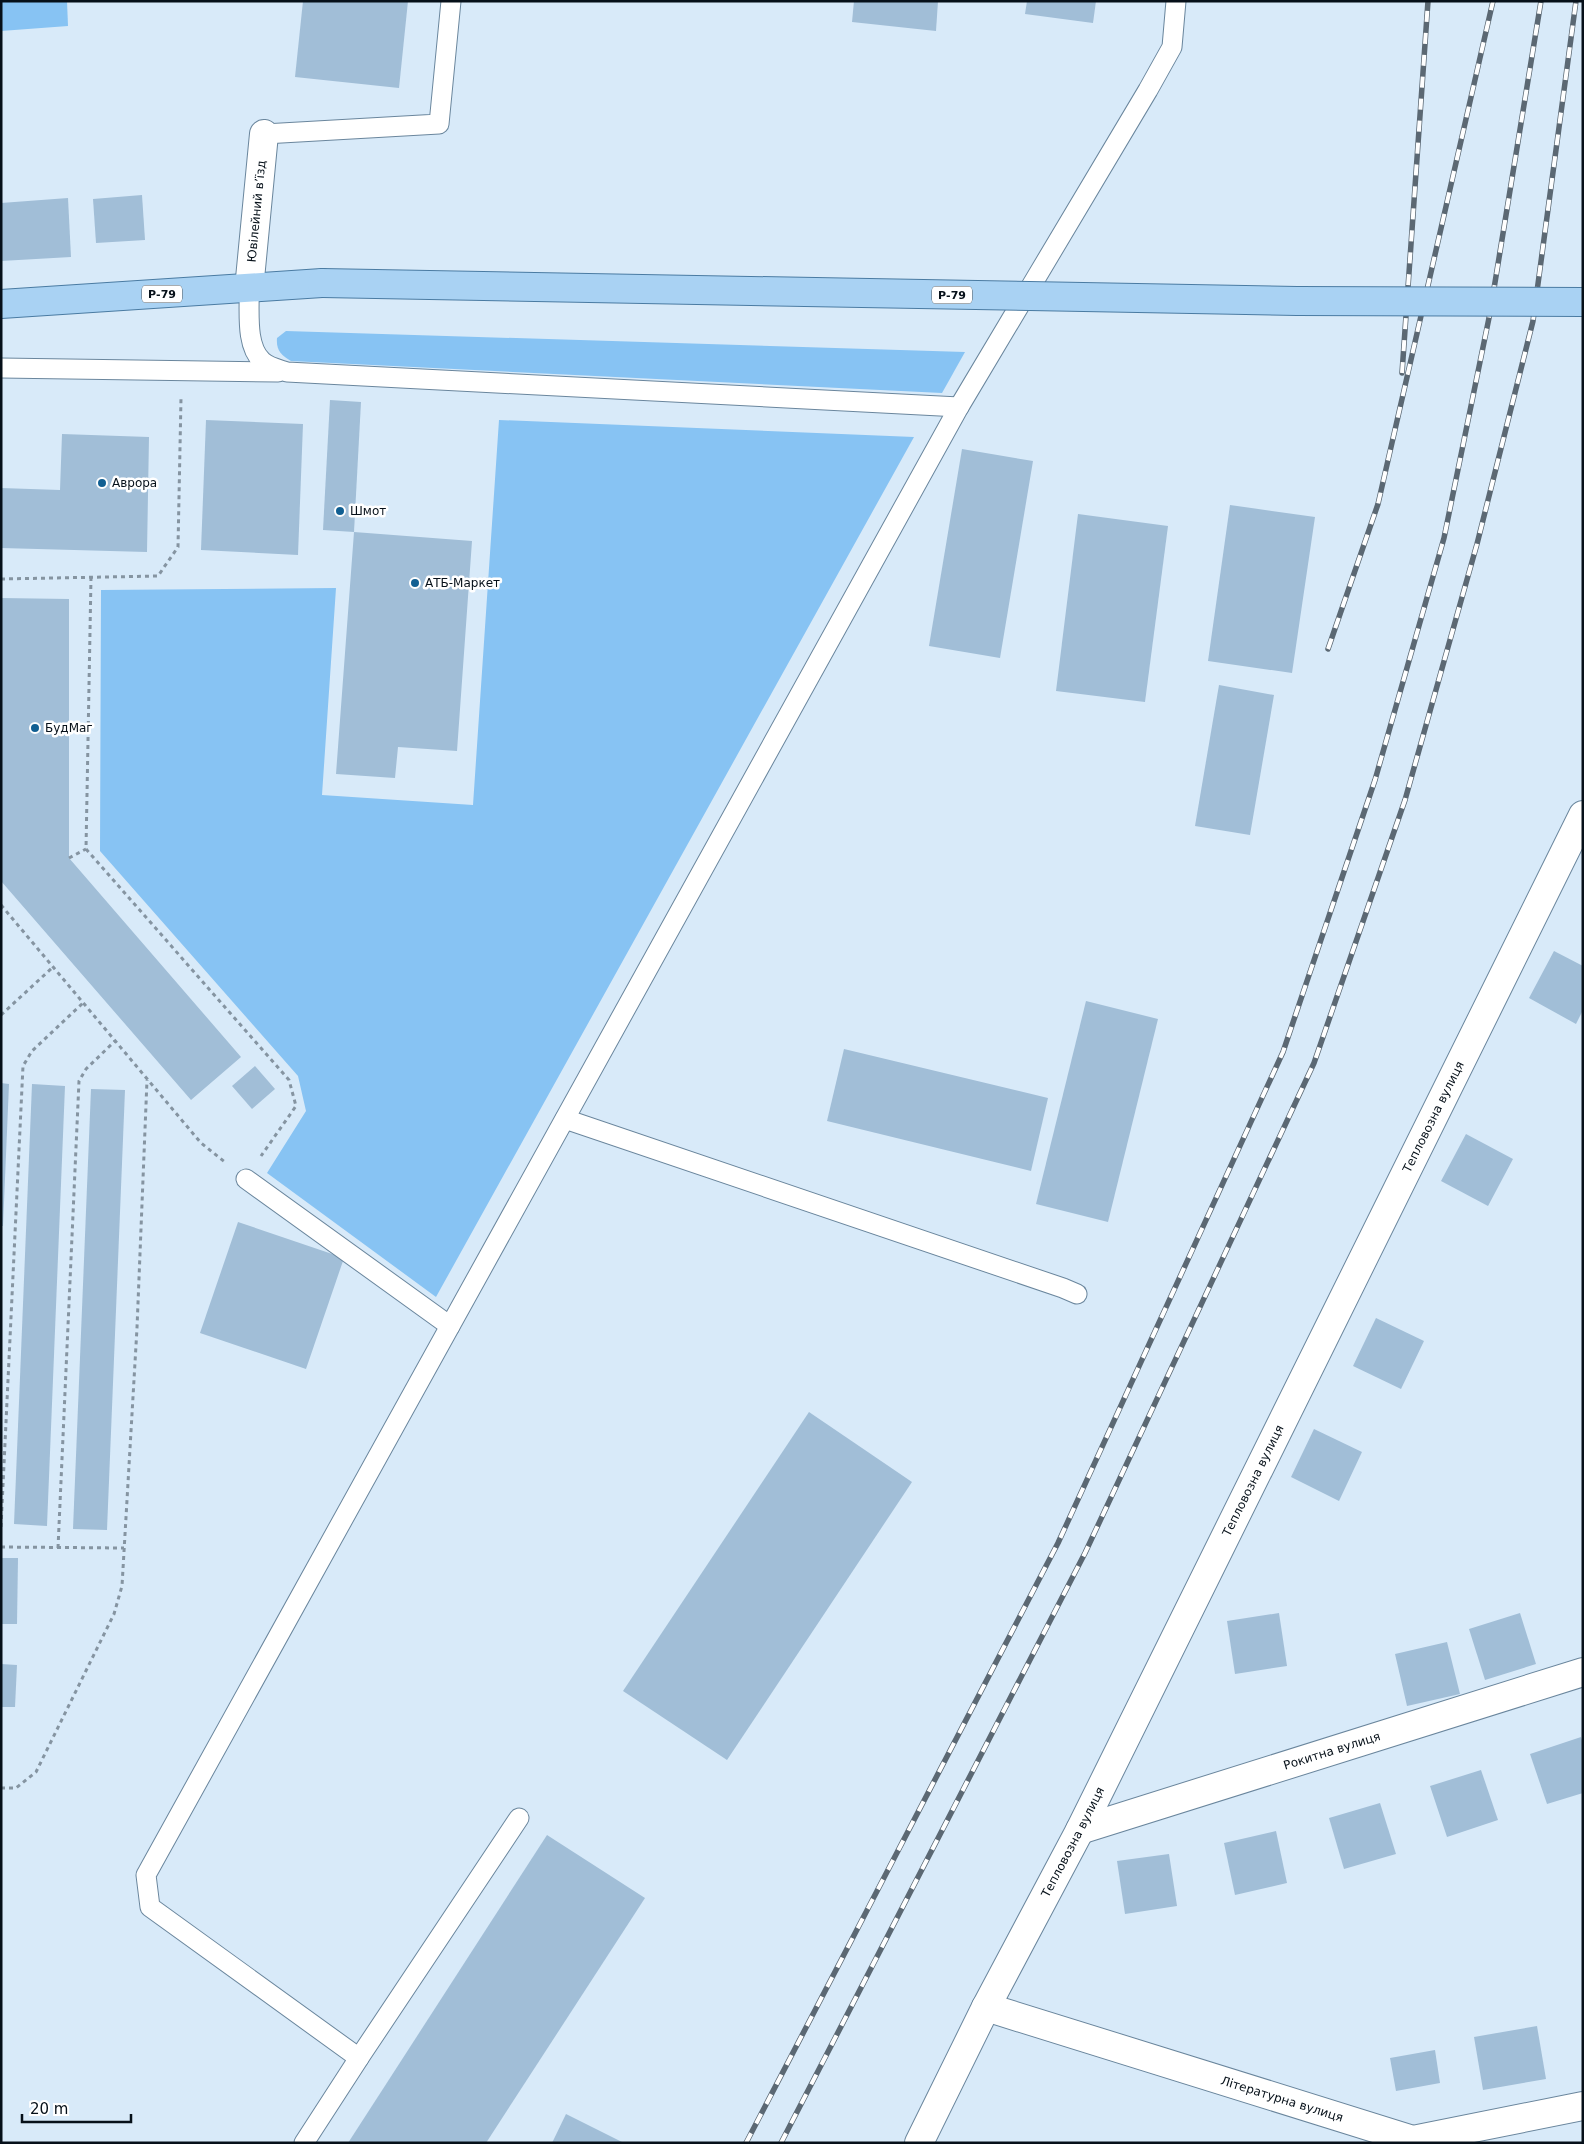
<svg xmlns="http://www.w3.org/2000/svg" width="1584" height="2144" font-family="'DejaVu Sans',sans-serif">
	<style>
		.green { fill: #87c3f3 }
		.building { fill: #a1bed7 }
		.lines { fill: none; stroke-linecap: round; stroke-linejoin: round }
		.lane-casing { stroke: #6a869d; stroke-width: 21 }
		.street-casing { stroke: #6a869d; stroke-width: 30 }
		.primary-casing { stroke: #4a7ba2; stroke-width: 30 }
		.path { stroke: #8594a1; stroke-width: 3; stroke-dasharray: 4 4; stroke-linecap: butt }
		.lane { stroke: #fff; stroke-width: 19 }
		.street { stroke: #fff; stroke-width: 28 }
		.primary { stroke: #a9d2f3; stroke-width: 28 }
		.rail-casing { stroke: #5b6873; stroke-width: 5.5 }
		.rail { stroke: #fff; stroke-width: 4; stroke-dasharray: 11; stroke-linecap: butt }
		.primary-bridge-casing { stroke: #4a7ba2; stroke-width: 30; stroke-linecap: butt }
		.primary-bridge { stroke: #a9d2f3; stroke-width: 28 }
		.poi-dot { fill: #115f92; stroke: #fff; stroke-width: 2 }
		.labels { text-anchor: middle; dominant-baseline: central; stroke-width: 5; stroke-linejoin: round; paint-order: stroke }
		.shield { fill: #fff; stroke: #51585e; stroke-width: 1 }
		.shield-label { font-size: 11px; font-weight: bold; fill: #061019 }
		.street-label { font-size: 12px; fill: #061019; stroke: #fff }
		.poi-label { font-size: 12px; fill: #061019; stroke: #fff; text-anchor: start }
	</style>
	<rect width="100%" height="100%" fill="#d8eaf9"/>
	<!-- green -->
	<g class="green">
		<path d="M1,1H67L68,26L1,31Z"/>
		<path d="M286,331L965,352L942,393L291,361C281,355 276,350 277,338Z"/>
		<path d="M499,420L914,437L436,1297L267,1173L306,1111L298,1076L100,851L101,590L336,588L322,795L473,805Z"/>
	</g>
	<!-- building -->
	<g class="building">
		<path d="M303,1H408L399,88L295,77Z"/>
		<path d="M854,1H938L936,31L852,22Z"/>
		<path d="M1027,1H1096L1093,23L1025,14Z"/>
		<path d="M142,195L145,240L96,243L93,199Z"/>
		<path d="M68,198L71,257L1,261V203Z"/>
		<path d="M330,400L361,402L354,532L323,530Z"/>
		<path d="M206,420L303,424L298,555L201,550Z"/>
		<path d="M62,434L149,437L147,552L1,548V488L60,490Z"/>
		<path d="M962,449L1033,461L1000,658L929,646Z"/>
		<path d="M1230,505L1315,517L1292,673L1208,661Z"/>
		<path d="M1078,514L1168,526L1145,702L1056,691Z"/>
		<path d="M354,532L472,541L457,751L398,747L395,778L336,774Z"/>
		<path d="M1,598L69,599V858L241,1057L191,1100L1,881Z"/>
		<path d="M1219,685L1274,695L1250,835L1195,826Z"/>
		<path d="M1554,951L1583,966V1010L1576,1024L1529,998Z"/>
		<path d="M1086,1001L1158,1019L1108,1222L1036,1204Z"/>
		<path d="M844,1049L1048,1098L1031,1171L827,1121Z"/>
		<path d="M255,1066L275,1089L252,1109L232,1086Z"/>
		<path d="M1,1083L9,1084L3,1226H1Z"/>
		<path d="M32,1084L65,1086L47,1526L14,1524Z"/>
		<path d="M91,1089L125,1090L107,1530L73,1529Z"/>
		<path d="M1466,1134L1513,1159L1488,1206L1441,1181Z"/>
		<path d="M238,1222L344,1258L306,1369L200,1333Z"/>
		<path d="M1376,1318L1424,1341L1401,1389L1353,1366Z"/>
		<path d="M809,1412L912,1482L727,1760L623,1691Z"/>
		<path d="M1314,1429L1362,1452L1339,1501L1291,1477Z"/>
		<path d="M1,1558H18L17,1624H1Z"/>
		<path d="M1279,1613L1287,1666L1235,1674L1227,1621Z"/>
		<path d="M1520,1613L1536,1664L1485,1680L1469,1629Z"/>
		<path d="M1447,1642L1460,1694L1407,1706L1395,1654Z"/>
		<path d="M1,1664L17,1665L15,1707H1Z"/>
		<path d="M1581,1737L1583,1744V1793L1547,1804L1530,1754Z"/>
		<path d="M1481,1770L1498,1820L1447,1837L1430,1786Z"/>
		<path d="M1380,1803L1396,1854L1344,1869L1329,1818Z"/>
		<path d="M1276,1831L1287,1883L1235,1895L1224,1843Z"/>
		<path d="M547,1835L645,1898L486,2143H348Z"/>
		<path d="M1169,1854L1177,1906L1125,1914L1117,1861Z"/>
		<path d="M1537,2026L1546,2079L1483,2090L1474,2037Z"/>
		<path d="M1435,2050L1440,2083L1396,2091L1390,2058Z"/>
		<path d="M566,2114L624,2143H552Z"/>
	</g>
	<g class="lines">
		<defs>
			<g id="lane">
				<path d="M264,134L439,124L451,1"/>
				<path d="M249,289C250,310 245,345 262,361C268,367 278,369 287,372L959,407L146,1875L150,1907L359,2058L304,2143"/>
				<path d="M1,368L278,372"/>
				<path d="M959,407L1148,90L1172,47L1176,1"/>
				<path d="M565,1119L1063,1288L1077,1294"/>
				<path d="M246,1179L450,1326"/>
				<path d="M359,2058L519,1818"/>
			</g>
			<g id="street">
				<path id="s1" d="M249,289L264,134"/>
				<path id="s2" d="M1080,1830L1583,1672"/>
				<path id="s3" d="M986,2007L1413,2140L1583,2106"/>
				<path id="s4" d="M919,2143L986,2007L1080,1830L1583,815"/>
			</g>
			<path id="primary" d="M1,304L322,283"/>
		</defs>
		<!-- lane casing -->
		<use href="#lane" class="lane-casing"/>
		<!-- street casing -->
		<use href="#street" class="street-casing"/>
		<!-- primary casing -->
		<use href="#primary" class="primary-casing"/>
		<!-- path -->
		<g class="path">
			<path d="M91,577L86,849L289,1080L296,1106L261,1156"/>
			<path d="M1,579L158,576L178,547L181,398"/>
			<path d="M69,858L86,849"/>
			<path d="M1,905L201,1143L226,1163"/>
			<path d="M1,1015L53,967"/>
			<path d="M1,1527L23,1066L32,1051L83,1003"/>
			<path d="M1,1547L124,1548"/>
			<path d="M58,1548L79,1081L86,1069L115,1041"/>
			<path d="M1,1788H16L36,1772L114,1614L122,1586L137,1328L147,1080"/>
		</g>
		<!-- lane -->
		<use href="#lane" class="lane"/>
		<!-- street -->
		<use href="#street" class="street"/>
		<!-- primary -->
		<use href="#primary" class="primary"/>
		<defs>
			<g id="rail">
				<path d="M1402,373L1428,1"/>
				<path d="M1328,649L1378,504L1493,1"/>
				<path d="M746,2143L1058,1543L1283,1052L1375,780L1444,538L1490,313L1541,1"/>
				<path d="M781,2143L1085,1553L1314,1063L1405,800L1477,544L1533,321L1576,1"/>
			</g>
		</defs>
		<!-- rail casing -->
		<use href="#rail" class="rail-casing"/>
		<!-- rail -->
		<use href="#rail" class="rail"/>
		<defs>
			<path id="primary-bridge" d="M322,283L1297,301L1583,302"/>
		</defs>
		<!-- primary-bridge casing -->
		<use href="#primary-bridge" class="primary-bridge-casing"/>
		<!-- primary-bridge -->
		<use href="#primary-bridge" class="primary-bridge"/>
	</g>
	<!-- markers -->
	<g class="poi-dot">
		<circle cx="102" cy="483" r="5"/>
		<circle cx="340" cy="511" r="5"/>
		<circle cx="415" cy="583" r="5"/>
		<circle cx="35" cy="728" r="5"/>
	</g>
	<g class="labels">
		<!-- shield labels -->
		<g class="shield">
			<rect x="142" y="285.5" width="40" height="17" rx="4"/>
			<rect x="932" y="286.5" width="40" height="17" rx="4"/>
		</g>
		<g class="shield-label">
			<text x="162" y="294">Р-79</text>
			<text x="952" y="295">Р-79</text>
		</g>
		<!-- street labels -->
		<g class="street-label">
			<text stroke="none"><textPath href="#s1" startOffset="78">Ювілейний в’їзд</textPath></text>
			<text stroke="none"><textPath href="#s4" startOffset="1148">Тепловозна вулиця</textPath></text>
			<text stroke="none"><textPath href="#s4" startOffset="742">Тепловозна вулиця</textPath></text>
			<text stroke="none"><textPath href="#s2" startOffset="264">Рокитна вулиця</textPath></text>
			<text stroke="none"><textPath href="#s4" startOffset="338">Тепловозна вулиця</textPath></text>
			<text stroke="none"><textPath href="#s3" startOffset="310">Літературна вулиця</textPath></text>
		</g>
		<!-- poi labels -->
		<g class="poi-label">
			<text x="112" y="483">Аврора</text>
			<text x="350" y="511">Шмот</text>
			<text x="425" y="583">АТБ-Маркет</text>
			<text x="45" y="728">БудМаг</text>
		</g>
	</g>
	<!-- border -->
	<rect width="1584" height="2144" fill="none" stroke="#061019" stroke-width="5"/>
	<!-- scale -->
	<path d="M22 2114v8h109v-8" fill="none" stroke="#061019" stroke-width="2.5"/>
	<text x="30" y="2114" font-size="15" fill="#061019" stroke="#ffffff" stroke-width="4" paint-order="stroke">20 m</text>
</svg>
